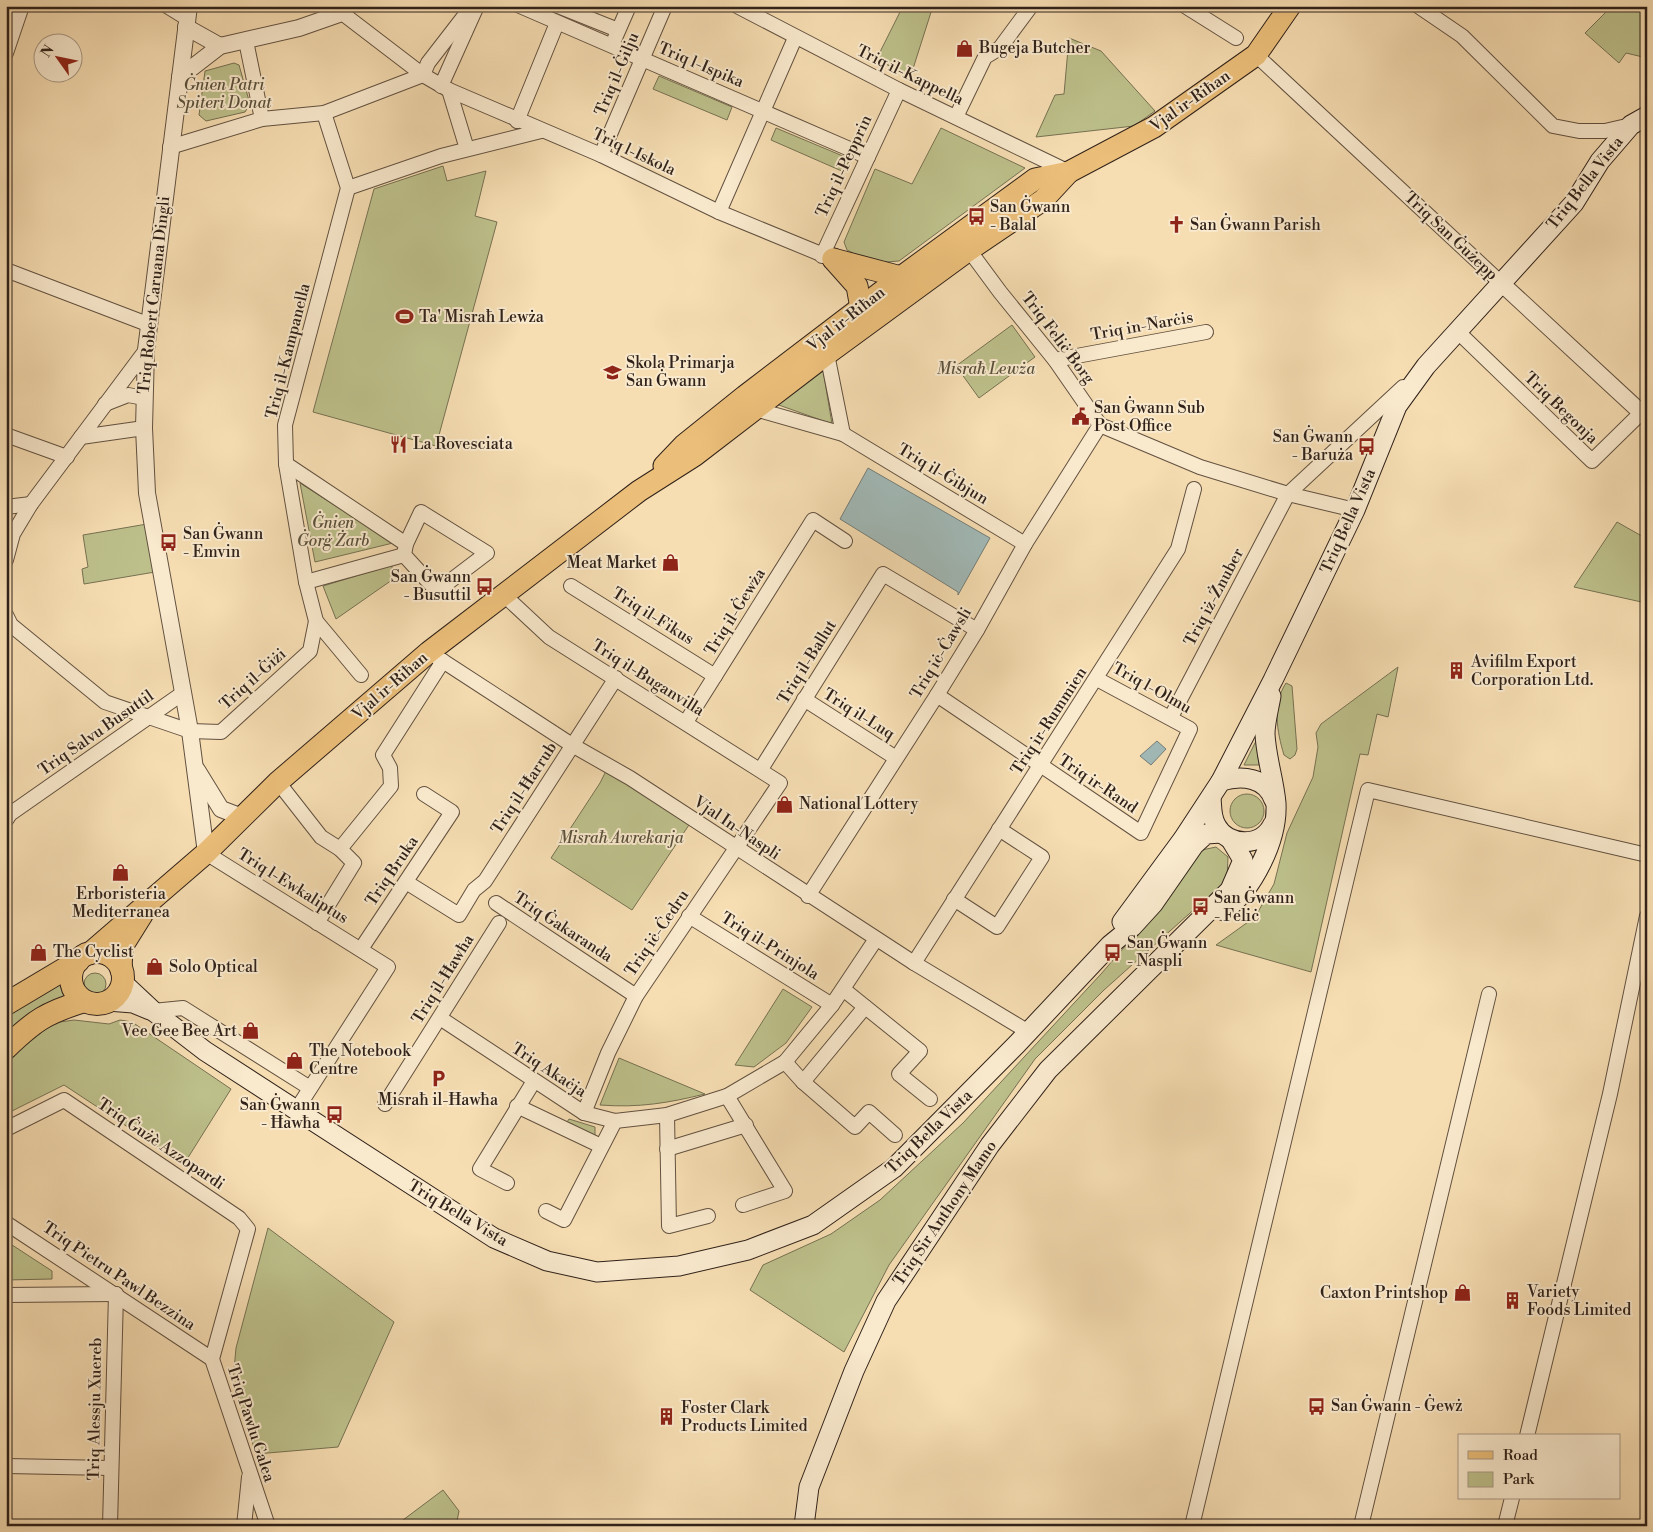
<svg xmlns="http://www.w3.org/2000/svg" width="1653" height="1532" font-family="'Libre Bodoni',serif">
	<style>
		.green { fill: #bdc08b; stroke: #767152 }
		.water { fill: #a1b9b7; stroke: #747d78 }
		.lines { fill: none; stroke-linecap: round; stroke-linejoin: round }
		.minor-casing { stroke: #625140; stroke-width: 16 }
		.tertiary-casing { stroke: #625140; stroke-width: 18 }
		.secondary-casing { stroke: #30221a; stroke-width: 21 }
		.primary-casing { stroke: #30221a; stroke-width: 23 }
		.trunk-casing { stroke: #30221a; stroke-width: 24 }
		.minor { stroke: #f9e9cd; stroke-width: 14 }
		.tertiary { stroke: #f9e9cd; stroke-width: 16 }
		.secondary { stroke: #f9e9cd; stroke-width: 19 }
		.primary { stroke: #ebbe79; stroke-width: 21 }
		.trunk { stroke: #ebbe79; stroke-width: 22 }
		.labels { text-anchor: middle; dominant-baseline: central; stroke-width: 4; stroke-linejoin: round; paint-order: stroke }
		.poi-label { font-size: 16px; fill: #30221a; stroke: #f9e9cd; text-anchor: start }
		.street-label { font-size: 16px; fill: #30221a; stroke: #f9e9cd }
		.park-label { font-size: 16px; font-style: italic; fill: #5a513c; stroke: #f9e9cd }
	</style>
	<rect width="100%" height="100%" fill="#f6ddb2"/>
	<filter id="stains"><feTurbulence type="fractalNoise" baseFrequency=".004" numOctaves="4"/><feColorMatrix values="0 0 0 0 .2 0 0 0 0 .09 0 0 0 0 .02 0 0 0 .5 -.17"/></filter>
	<radialGradient id="worn" r=".72"><stop offset=".6" stop-color="#630" stop-opacity="0"/><stop offset="1" stop-color="#630" stop-opacity=".3"/></radialGradient>
	<!-- green -->
	<g class="green">
		<path d="M903,6H933L911,75L876,60Z"/>
		<path d="M1612,6H1647V58L1626,53L1619,63L1585,33Z"/>
		<path d="M1069,38L1101,51L1155,111L1134,126L1036,137L1055,95L1064,94Z"/>
		<path d="M234,63L239,65L250,104L245,112L206,121L199,115L205,71Z"/>
		<path d="M659,76L732,107L727,120L653,89Z"/>
		<path d="M776,128L850,159L844,172L771,140Z"/>
		<path d="M941,128L1025,168L899,261L873,263L847,250L844,242L875,169L912,184Z"/>
		<path d="M443,166L447,181L486,171L475,216L497,222L436,446L313,412L374,189Z"/>
		<path d="M1012,325L1035,357L979,398L956,366Z"/>
		<path d="M823,370L832,424L776,404Z"/>
		<path d="M300,483L393,543L315,562Z"/>
		<path d="M1617,522L1647,539L1646,603L1574,587Z"/>
		<path d="M147,524L155,572L84,584L82,569L88,567L83,535Z"/>
		<path d="M392,565V580L336,619L323,586Z"/>
		<path d="M1398,667L1388,717L1377,714L1368,755L1360,754L1311,972L1216,945L1255,917L1274,884L1287,833L1313,777L1318,747L1316,733L1321,724Z"/>
		<path d="M1286,683L1292,686L1297,749L1295,755L1290,759L1284,755C1277,732 1272,704 1286,683Z"/>
		<path d="M1256,741L1259,765H1244Z"/>
		<path d="M609,765L693,819L632,910L551,858L600,783Z"/>
		<circle cx="1247" cy="811" r="17"/>
		<path d="M1216,847L1228,857L1227,880L1104,990L1035,1059L889,1265L844,1352L750,1290L763,1265L831,1234L880,1200L963,1123L1101,974L1174,890L1197,851Z"/>
		<circle cx="95" cy="984" r="11"/>
		<path d="M63,981L69,996L6,1037V1014Z"/>
		<path d="M783,989L812,1007L786,1043L754,1067L735,1065Z"/>
		<path d="M74,1020L109,1024L120,1020L132,1022L231,1089L184,1164L64,1085L6,1114V1061L53,1023Z"/>
		<path d="M619,1058L705,1094C668,1103 639,1108 600,1105Z"/>
		<path d="M569,1119L595,1127V1136L567,1122Z"/>
		<path d="M268,1228L394,1322L338,1447L256,1454L233,1381L236,1348Z"/>
		<path d="M6,1241L52,1271V1279L6,1280Z"/>
		<path d="M443,1490L459,1511L456,1526H395Z"/>
	</g>
	<!-- water -->
	<g class="water">
		<path d="M868,468L990,538L958,595V592L840,519Z"/>
		<path d="M1157,741L1166,749L1151,765L1140,756Z"/>
	</g>
	<g class="lines">
		<defs>
			<g id="minor">
				<path d="M167,6L188,19"/>
				<path d="M337,6L342,13L423,75L449,90L601,155L719,212L833,259"/>
				<path d="M520,6L868,157"/>
				<path d="M558,6L618,30"/>
				<path d="M737,6L899,90L1069,172"/>
				<path d="M1185,6L1236,38"/>
				<path d="M1418,6L1462,36L1553,126L1579,131H1605L1631,125"/>
				<path d="M615,38L629,6"/>
				<path d="M246,41L262,119"/>
				<path d="M6,53L22,6"/>
				<path d="M1256,55L1501,283"/>
				<path d="M423,75L428,63L469,10"/>
				<path d="M441,86L477,6"/>
				<path d="M449,90L467,149"/>
				<path d="M324,113L348,188L285,425L286,464L306,582L316,621L361,675"/>
				<path d="M956,117L985,57L1000,48L1031,6"/>
				<path d="M517,121L557,23"/>
				<path d="M170,147L262,119L324,113L423,75"/>
				<path d="M601,155L665,6"/>
				<path d="M348,188L441,156L541,131"/>
				<path d="M719,212L795,38"/>
				<path d="M969,250L1000,292L1055,360L1100,425L1200,467L1288,494L1355,510"/>
				<path d="M822,256L899,90"/>
				<path d="M6,270L150,325"/>
				<path d="M1457,331L1592,461L1641,413"/>
				<path d="M827,354L843,434"/>
				<path d="M1055,360L1206,332"/>
				<path d="M105,404L128,395L144,398"/>
				<path d="M755,409L843,434L1025,544"/>
				<path d="M6,435L67,457"/>
				<path d="M81,437L144,428"/>
				<path d="M286,464L406,544"/>
				<path d="M6,507L31,504"/>
				<path d="M421,512L487,553L437,591L404,555L406,544Z"/>
				<path d="M6,560L13,534L31,504L146,350"/>
				<path d="M306,582L404,555"/>
				<path d="M571,586L715,676"/>
				<path d="M504,595L549,637L780,783L636,996L608,1053L584,1113"/>
				<path d="M6,615L11,625L105,702L190,731L221,732L310,651L316,621"/>
				<path d="M429,652L572,745L630,778L914,963L1027,1031"/>
				<path d="M937,695L1141,833L1190,729L1097,679"/>
				<path d="M804,699L896,758"/>
				<path d="M1171,717L1288,494L1403,387"/>
				<path d="M686,722L813,520L845,541"/>
				<path d="M761,769L883,574L977,630"/>
				<path d="M278,782L321,837L340,849"/>
				<path d="M6,820L10,814L183,693"/>
				<path d="M206,853L388,967L295,1112"/>
				<path d="M406,882L459,915L474,890L485,881L616,678"/>
				<path d="M808,896L937,695L977,630L1025,544L1100,425"/>
				<path d="M954,899L997,927L1042,857L999,829"/>
				<path d="M496,903L636,996"/>
				<path d="M689,916L832,1005"/>
				<path d="M317,923L354,863L340,849L391,786L390,768L383,755L443,661"/>
				<path d="M361,949L452,812L424,794"/>
				<path d="M914,963L1178,549L1194,489"/>
				<path d="M843,989L920,1051L899,1074L930,1099"/>
				<path d="M153,1011L183,1008L310,1088"/>
				<path d="M440,1018L584,1113L615,1121L667,1115L727,1096L785,1062L832,1005L876,939"/>
				<path d="M785,1062L803,1082L855,1127L869,1112L895,1135"/>
				<path d="M803,1082L865,1007"/>
				<path d="M727,1096L785,1191L743,1205"/>
				<path d="M385,1104L499,923"/>
				<path d="M517,1106L601,1146"/>
				<path d="M667,1115L669,1226L708,1216"/>
				<path d="M6,1129L64,1100L239,1218L248,1229L212,1359L268,1526"/>
				<path d="M667,1149L746,1125"/>
				<path d="M507,1183L480,1169L534,1081"/>
				<path d="M546,1211L564,1220L615,1121"/>
				<path d="M6,1223L212,1359"/>
				<path d="M6,1295L116,1294"/>
				<path d="M1527,1436L1610,1094L1647,916"/>
				<path d="M6,1466L111,1468"/>
				<path d="M110,1526L116,1294"/>
				<path d="M244,1526L249,1477"/>
				<path d="M1192,1526L1368,790L1647,855"/>
				<path d="M1361,1526L1489,994"/>
				<path d="M1505,1526L1512,1498"/>
			</g>
			<g id="tertiary">
				<path d="M189,6L146,350L144,428L147,493L190,731L206,853"/>
				<path d="M186,27L220,46"/>
				<path d="M180,77L220,46L299,28L342,13"/>
				<path d="M1501,283L1647,418"/>
				<path d="M197,770L221,809L242,817"/>
			</g>
			<g id="secondary">
				<path d="M1221,781C1242,775 1266,777 1274,800"/>
				<path d="M1211,798C1212,807 1211,816 1216,825C1227,847 1262,848 1273,824"/>
				<path d="M1224,911C1253,889 1278,840 1276,803C1274,780 1266,757 1265,734C1265,722 1269,708 1271,696"/>
				<path d="M1122,922L1183,839L1221,781L1273,680L1355,510L1397,406L1426,366L1574,203L1600,161L1631,125L1647,116"/>
				<path d="M122,982L153,1011L205,1051L494,1238L547,1261L597,1272L679,1266L748,1250L813,1225L894,1168L1017,1044L1110,945L1132,927L1153,904L1194,845L1206,834L1221,833"/>
				<path d="M108,1001L133,1003L150,1010"/>
				<path d="M804,1526L809,1487L854,1371L886,1301L990,1145L1048,1070L1230,890L1243,860L1231,840"/>
			</g>
			<g id="primary">
				<path d="M833,259L901,277"/>
				<path d="M833,259L857,286L861,308"/>
				<path d="M664,466L684,445L745,396L901,277L1035,179L1069,172L1154,127L1256,55L1290,6"/>
				<path d="M89,954L206,853L278,782L429,652L639,491L694,456L827,354L969,250L1043,200L1069,172"/>
				<path d="M121,970L122,947L142,915"/>
			</g>
			<g id="trunk">
				<circle cx="97" cy="978" r="26"/>
				<path d="M6,1004L78,961"/>
				<path d="M6,1048C35,1020 46,1013 84,1001"/>
			</g>
		</defs>
		<!-- minor casing -->
		<use href="#minor" class="minor-casing"/>
		<!-- tertiary casing -->
		<use href="#tertiary" class="tertiary-casing"/>
		<!-- secondary casing -->
		<use href="#secondary" class="secondary-casing"/>
		<!-- primary casing -->
		<use href="#primary" class="primary-casing"/>
		<!-- trunk casing -->
		<use href="#trunk" class="trunk-casing"/>
		<!-- minor -->
		<use href="#minor" class="minor"/>
		<!-- tertiary -->
		<use href="#tertiary" class="tertiary"/>
		<!-- secondary -->
		<use href="#secondary" class="secondary"/>
		<!-- primary -->
		<use href="#primary" class="primary"/>
		<!-- trunk -->
		<use href="#trunk" class="trunk"/>
	</g>
	<!-- icons -->
	<defs>
		<symbol id="shop-bare" viewBox="-9 -9 18 18"><path d="M-5-2.5h2.3a2.7 3.5 0 0 1 5.4 0H5L5.5 6h-11ZM-1.5-2.5h3a1.5 2.3 0 0 0-3 0Z" fill="#8f2418" stroke="#f9e9cd" stroke-width="2.5" paint-order="stroke"/></symbol>
		<symbol id="bus-bare" viewBox="-9 -9 18 18"><path d="M-5-6H5V4H4V6H2V4H-2V6H-4V4H-5ZM-3.5-4V0h7V-4ZM-3.5 1.2v1.5H-2V1.2ZM2 1.2v1.5H3.5V1.2Z" fill="#8f2418" stroke="#f9e9cd" stroke-width="2.5" paint-order="stroke"/></symbol>
		<symbol id="church-bare" viewBox="-9 -9 18 18"><path d="M-1.2-6h2.4v3.5h3.3v2.4h-3.3V6h-2.4V-.1h-3.3v-2.4h3.3Z" fill="#8f2418" stroke="#f9e9cd" stroke-width="2.5" paint-order="stroke"/></symbol>
		<symbol id="stadium-bare" viewBox="-9 -9 18 18"><path d="M0-5a6.5 5 0 1 0 0 10a6.5 5 0 1 0 0-10ZM-3.5-1.8h7v3.6h-7Z" fill="#8f2418" stroke="#f9e9cd" stroke-width="2.5" paint-order="stroke"/></symbol>
		<symbol id="school-bare" viewBox="-9 -9 18 18"><path d="M0-5L7-2L0 1L-7-2ZM-4 1L0 2.5L4 1V4Q0 6-4 4Z" fill="#8f2418" stroke="#f9e9cd" stroke-width="2.5" paint-order="stroke"/></symbol>
		<symbol id="civic-bare" viewBox="-9 -9 18 18"><path d="M-.6-6.5H3V-4.5H.6V-3L4-1V1h2V6H-6V1h2V-1L-.6-3ZM-1.2 2.5V6h2.4V2.5Z" fill="#8f2418" stroke="#f9e9cd" stroke-width="2.5" paint-order="stroke"/></symbol>
		<symbol id="restaurant-bare" viewBox="-9 -9 18 18"><path d="M-5-6h1v4h1v-4h1v4h1v-4h1v5L-1.5 .5V6h-2V.5L-5-1ZM5-6V6H3V1.5H1.5Q1.5-4 5-6Z" fill="#8f2418" stroke="#f9e9cd" stroke-width="2.5" paint-order="stroke"/></symbol>
		<symbol id="building-bare" viewBox="-9 -9 18 18"><path d="M-4-6H4V6H1V3H-1V6H-4ZM-2.5-4.3h1.7v1.8h-1.7ZM.8-4.3h1.7v1.8H.8ZM-2.5-1h1.7V.8h-1.7ZM.8-1h1.7V.8H.8Z" fill="#8f2418" stroke="#f9e9cd" stroke-width="2.5" paint-order="stroke"/></symbol>
		<symbol id="parking-bare" viewBox="-9 -9 18 18"><path d="M-3.5-5.5H1a3.5 3.5 0 0 1 0 7H-1V5.5H-3.5ZM-1-3.4V-.6H.8a1.4 1.4 0 0 0 0-2.8Z" fill="#8f2418" stroke="#f9e9cd" stroke-width="2.5" paint-order="stroke"/></symbol>
	</defs>
	<g fill-rule="evenodd">
		<use href="#shop-bare" x="952" y="36" width="25" height="25"/>
		<use href="#bus-bare" x="964" y="204" width="25" height="25"/>
		<use href="#church-bare" x="1164" y="212" width="25" height="25"/>
		<use href="#stadium-bare" x="392" y="304" width="25" height="25"/>
		<use href="#school-bare" x="600" y="360" width="25" height="25"/>
		<use href="#civic-bare" x="1068" y="404" width="25" height="25"/>
		<use href="#restaurant-bare" x="386" y="432" width="25" height="25"/>
		<use href="#bus-bare" x="1354" y="434" width="25" height="25"/>
		<use href="#bus-bare" x="156" y="530" width="25" height="25"/>
		<use href="#shop-bare" x="658" y="550" width="25" height="25"/>
		<use href="#bus-bare" x="472" y="574" width="25" height="25"/>
		<use href="#building-bare" x="1444" y="658" width="25" height="25"/>
		<use href="#shop-bare" x="772" y="792" width="25" height="25"/>
		<use href="#shop-bare" x="108" y="860" width="25" height="25"/>
		<use href="#bus-bare" x="1188" y="894" width="25" height="25"/>
		<use href="#shop-bare" x="26" y="940" width="25" height="25"/>
		<use href="#bus-bare" x="1100" y="940" width="25" height="25"/>
		<use href="#shop-bare" x="142" y="954" width="25" height="25"/>
		<use href="#shop-bare" x="238" y="1018" width="25" height="25"/>
		<use href="#shop-bare" x="282" y="1048" width="25" height="25"/>
		<use href="#parking-bare" x="426" y="1066" width="25" height="25"/>
		<use href="#bus-bare" x="322" y="1102" width="25" height="25"/>
		<use href="#shop-bare" x="1450" y="1280" width="25" height="25"/>
		<use href="#building-bare" x="1500" y="1288" width="25" height="25"/>
		<use href="#bus-bare" x="1304" y="1394" width="25" height="25"/>
		<use href="#building-bare" x="654" y="1404" width="25" height="25"/>
	</g>
	<g class="labels">
		<!-- poi labels -->
		<g class="poi-label">
			<text x="979" y="48">Bugeja Butcher</text>
			<text x="990" y="207">San Ġwann<tspan x="990" dy="18">- Balal</tspan></text>
			<text x="1190" y="225">San Ġwann Parish</text>
			<text x="419" y="317">Ta' Misraħ Lewża</text>
			<text x="626" y="363">Skola Primarja<tspan x="626" dy="18">San Ġwann</tspan></text>
			<text x="1094" y="408">San Ġwann Sub<tspan x="1094" dy="18">Post Office</tspan></text>
			<text x="1353" y="437" text-anchor="end">San Ġwann<tspan x="1353" dy="18">- Baruża</tspan></text>
			<text x="413" y="444">La Rovesciata</text>
			<text x="183" y="534">San Ġwann<tspan x="183" dy="18">- Emvin</tspan></text>
			<text x="657" y="563" text-anchor="end">Meat Market</text>
			<text x="471" y="577" text-anchor="end">San Ġwann<tspan x="471" dy="18">- Busuttil</tspan></text>
			<text x="1471" y="662">Avifilm Export<tspan x="1471" dy="18">Corporation Ltd.</tspan></text>
			<text x="799" y="804">National Lottery</text>
			<text x="121" y="894" text-anchor="middle">Erboristeria<tspan x="121" dy="18">Mediterranea</tspan></text>
			<text x="1214" y="898">San Ġwann<tspan x="1214" dy="18">- Feliċ</tspan></text>
			<text x="1127" y="943">San Ġwann<tspan x="1127" dy="18">- Naspli</tspan></text>
			<text x="53" y="952">The Cyclist</text>
			<text x="169" y="967">Solo Optical</text>
			<text x="237" y="1031" text-anchor="end">Vee Gee Bee Art</text>
			<text x="309" y="1051">The Notebook<tspan x="309" dy="18">Centre</tspan></text>
			<text x="438" y="1100" text-anchor="middle">Misraħ il-Ħawħa</text>
			<text x="320" y="1105" text-anchor="end">San Ġwann<tspan x="320" dy="18">- Ħawħa</tspan></text>
			<text x="1527" y="1292">Variety<tspan x="1527" dy="18">Foods Limited</tspan></text>
			<text x="1448" y="1293" text-anchor="end">Caxton Printshop</text>
			<text x="1331" y="1406">San Ġwann - Ġewż</text>
			<text x="681" y="1408">Foster Clark<tspan x="681" dy="18">Products Limited</tspan></text>
		</g>
		<!-- street labels -->
		<g class="street-label">
			<text transform="translate(701 65) rotate(23)">Triq l-Ispika</text>
			<text transform="translate(617 74) rotate(-67)">Triq il-Ġilju</text>
			<text transform="translate(910 75) rotate(26)">Triq il-Kappella</text>
			<text transform="translate(1190 101) rotate(-35)">Vjal ir-Riħan</text>
			<text transform="translate(634 152) rotate(25)">Triq l-Iskola</text>
			<text transform="translate(844 166) rotate(-65)">Triq il-Pepprin</text>
			<text transform="translate(1585 183) rotate(-52)">Triq Bella Vista</text>
			<text transform="translate(1451 236) rotate(43)">Triq San Ġużepp</text>
			<text transform="translate(154 295) rotate(-84)">Triq Robert Caruana Dingli</text>
			<text transform="translate(846 319) rotate(-38)">Vjal ir-Riħan</text>
			<text transform="translate(1142 326) rotate(-10)">Triq in-Narċis</text>
			<text transform="translate(1058 338) rotate(53)">Triq Feliċ Borg</text>
			<text transform="translate(288 351) rotate(-76)">Triq il-Kampanella</text>
			<text transform="translate(1561 408) rotate(44)">Triq Begonja</text>
			<text transform="translate(943 474) rotate(31)">Triq il-Ġibjun</text>
			<text transform="translate(1348 521) rotate(-66)">Triq Bella Vista</text>
			<text transform="translate(1214 597) rotate(-62)">Triq iż-Żnuber</text>
			<text transform="translate(735 612) rotate(-58)">Triq il-Ġewża</text>
			<text transform="translate(653 616) rotate(32)">Triq il-Fikus</text>
			<text transform="translate(941 653) rotate(-59)">Triq iċ-Ċawsli</text>
			<text transform="translate(807 662) rotate(-58)">Triq il-Ballut</text>
			<text transform="translate(648 678) rotate(32)">Triq il-Buganvilla</text>
			<text transform="translate(253 679) rotate(-42)">Triq il-Ġiżi</text>
			<text transform="translate(390 686) rotate(-41)">Vjal ir-Riħan</text>
			<text transform="translate(1152 688) rotate(29)">Triq l-Olmu</text>
			<text transform="translate(859 714) rotate(32)">Triq il-Luq</text>
			<text transform="translate(1049 721) rotate(-57)">Triq ir-Rummien</text>
			<text transform="translate(96 733) rotate(-35)">Triq Salvu Busuttil</text>
			<text transform="translate(1098 784) rotate(34)">Triq ir-Rand</text>
			<text transform="translate(524 788) rotate(-57)">Triq il-Ħarrub</text>
			<text transform="translate(737 828) rotate(34)">Vjal In-Naspli</text>
			<text transform="translate(392 871) rotate(-56)">Triq Bruka</text>
			<text transform="translate(293 886) rotate(32)">Triq l-Ewkaliptus</text>
			<text transform="translate(563 927) rotate(33)">Triq Ġakaranda</text>
			<text transform="translate(657 933) rotate(-56)">Triq iċ-Ċedru</text>
			<text transform="translate(770 946) rotate(32)">Triq il-Prinjola</text>
			<text transform="translate(443 979) rotate(-58)">Triq il-Ħawħa</text>
			<text transform="translate(549 1070) rotate(33)">Triq Akaċja</text>
			<text transform="translate(929 1132) rotate(-44)">Triq Bella Vista</text>
			<text transform="translate(161 1144) rotate(34)">Triq Ġużè Azzopardi</text>
			<text transform="translate(458 1213) rotate(31)">Triq Bella Vista</text>
			<text transform="translate(945 1213) rotate(-56)">Triq Sir Anthony Mamo</text>
			<text transform="translate(119 1276) rotate(34)">Triq Pietru Pawl Bezzina</text>
			<text transform="translate(95 1409) rotate(-89)">Triq Alessju Xuereb</text>
			<text transform="translate(251 1423) rotate(72)">Triq Pawlu Galea</text>
		</g>
		<!-- park labels -->
		<g class="park-label">
			<text x="224" y="85">Ġnien Patri<tspan x="224" dy="18">Spiteri Donat</tspan></text>
			<text x="986" y="369">Misraħ Lewża</text>
			<text x="333" y="523">Ġnien<tspan x="333" dy="18">Ġorġ Żarb</tspan></text>
			<text x="621" y="838">Misraħ Awrekarja</text>
		</g>
	</g>
	<!-- margin -->
	<rect width="1653" height="1532" fill="none" stroke="#f6ddb2" stroke-width="25"/>
	<rect x="8" y="8" width="1638" height="1517" fill="none" stroke="#30221a" stroke-width="2.5"/>
	<rect x="12" y="12" width="1628" height="1507" fill="none" stroke="#30221a"/>
	<!-- legend -->
	<rect x="1458" y="1434" width="162" height="65" fill="#f9e9cd" stroke="#a99985"/>
	<rect x="1468" y="1451" width="25" height="8" fill="#ebbe79" stroke="#a99985"/>
	<text x="1503" y="1460" font-size="15" fill="#30221a">Road</text>
	<rect x="1468" y="1472" width="25" height="15" fill="#bdc08b" stroke="#a99985"/>
	<text x="1503" y="1484" font-size="15" fill="#30221a">Park</text>
	<!-- north arrow -->
	<g transform="translate(58 58) rotate(303)"><circle r="24" fill="#f9e9cd" stroke="#a99985"/>
	<path d="M0-4L9 19L0 12L-9 19Z" fill="#8f2418"/>
	<text y="-8" font-size="14" font-weight="bold" text-anchor="middle" fill="#30221a">N</text>
	</g>
	<rect width="100%" height="100%" filter="url(#stains)"/>
	<rect width="100%" height="100%" fill="url(#worn)"/>
</svg>
